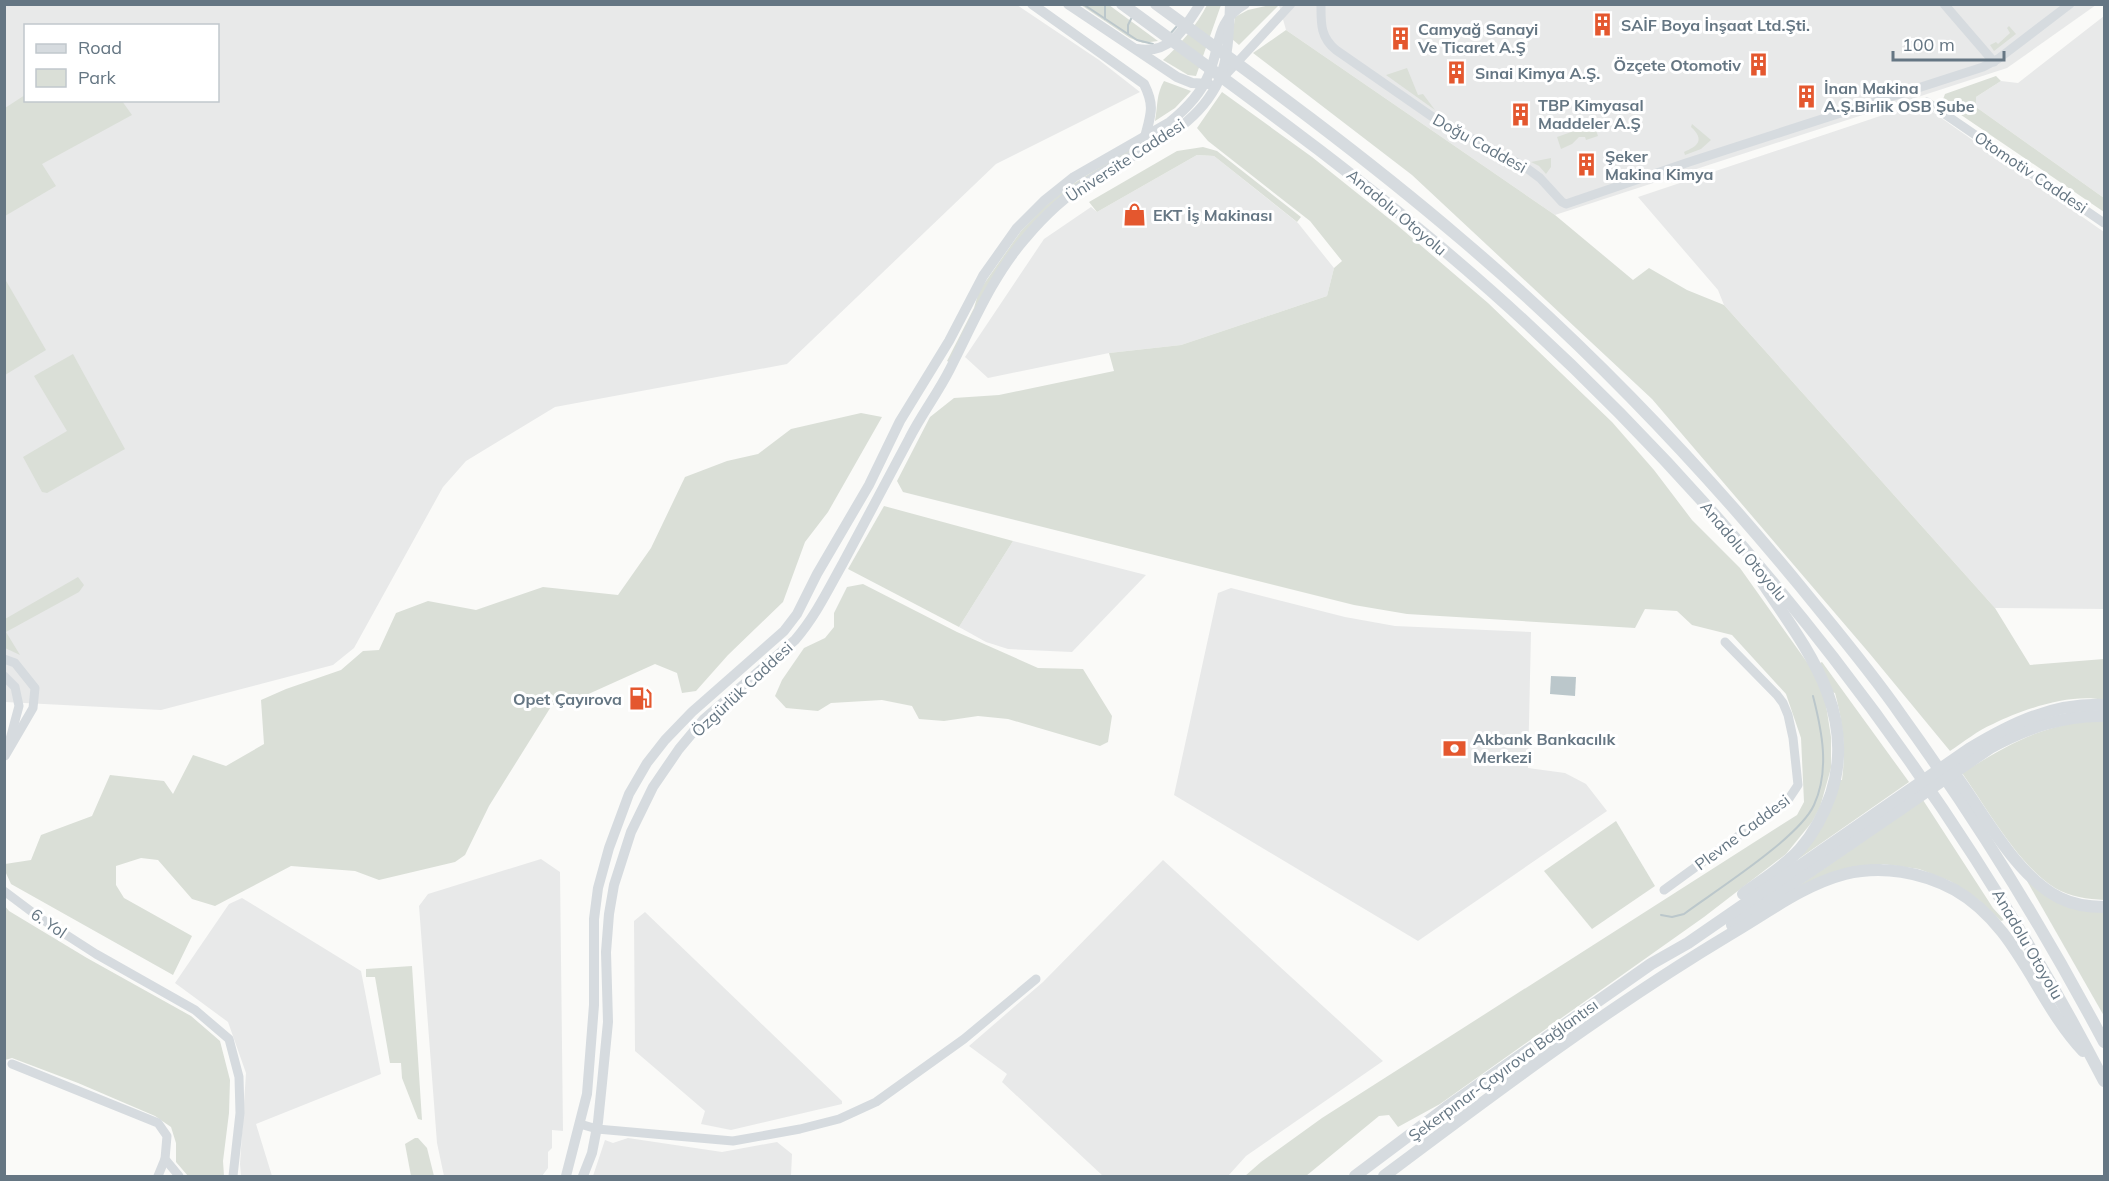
<svg xmlns="http://www.w3.org/2000/svg" width="2109" height="1181" font-family="Mulish,sans-serif">
	<style>
		.built { fill: #e8e9e9; fill-rule: evenodd }
		.green { fill: #dadfd7 }
		.water { fill: #bbc7cb }
		.lines { fill: none; stroke-linecap: round; stroke-linejoin: round }
		.stream { stroke: #bbc7cb; stroke-width: 2 }
		.secondary { stroke: #d6dbdf; stroke-width: 9 }
		.primary { stroke: #d6dbdf; stroke-width: 10 }
		.highway { stroke: #d6dbdf; stroke-width: 12 }
		.labels { text-anchor: middle; dominant-baseline: central; stroke-width: 6; stroke-linejoin: round; paint-order: stroke }
		.poi-label { font-size: 16px; font-weight: bold; fill: #657683; stroke: #fff; text-anchor: start }
		.street-label { font-size: 16px; fill: #657683; stroke: #fff }
	</style>
	<rect width="100%" height="100%" fill="#fafaf8"/>
	<!-- built -->
	<g class="built">
		<path d="M4,5H1017L1099,60L1140,92L996,164L787,364L555,407L466,461L443,487L354,648L333,665L161,710L5,702ZM26,26H218V100H26Z"/>
		<path d="M1279,5H2096L2007,68L1555,215L1286,30Z"/>
		<path d="M2104,16V198L1976,107V97L2001,81L2018,83Z"/>
		<path d="M1910,106L1927,108L2104,232V609L1995,608L1724,305L1718,290L1638,197Z"/>
		<path d="M1197,155L1214,156L1298,223L1334,268L1327,296L1181,345L1109,353L988,378L965,357L1044,239L1091,207L1097,212Z"/>
		<path d="M1013,541L1146,575L1072,652L1008,649L986,642L959,627Z"/>
		<path d="M1231,588L1345,617L1395,626L1531,632L1528,768L1565,773L1586,784L1607,811L1418,941L1174,795L1218,593Z"/>
		<path d="M541,859L560,872L563,1131L552,1130V1148L548,1152V1168L542,1176H444L437,1143L419,906L428,894Z"/>
		<path d="M1163,860L1383,1061L1246,1156L1228,1176H1103L1002,1082L1007,1074L969,1046L1043,982Z"/>
		<path d="M242,898L361,971L381,1074L256,1124L272,1176H241L240,1164L246,1073L228,1022L175,983L229,904Z"/>
		<path d="M645,912L842,1101V1104L731,1130L701,1124L705,1111L635,1051L634,921Z"/>
		<path d="M628,1138L722,1152L777,1142L792,1154L791,1176H593L605,1140L613,1143Z"/>
	</g>
	<!-- green -->
	<g class="green">
		<path d="M1081,5H1109L1158,41L1143,43L1130,38Z"/>
		<path d="M1207,5H1221L1196,76L1188,75L1163,60C1180,45 1197,25 1207,5Z"/>
		<path d="M1270,5L1278,6L1239,45L1232,39L1235,17L1248,10Z"/>
		<path d="M2009,26L2016,34L1994,51L1990,45L1996,42L1998,44L2010,33L2007,28Z"/>
		<path d="M1286,30L1555,215L1633,280L1649,268L1687,290L1724,305L1995,608L2030,665L2104,659V700C2071,693 2023,709 1993,724C1978,730 1964,742 1950,751L1870,654L1652,399L1412,175L1253,53Z"/>
		<path d="M1407,68L1418,95L1423,94L1435,110L1386,75Z"/>
		<path d="M1996,76L2001,81L1976,97V107L2104,198V212L1942,102L1945,94Z"/>
		<path d="M1164,81L1191,91L1175,108L1155,121C1158,105 1156,95 1164,81Z"/>
		<path d="M1222,92L1312,157L1397,225L1488,303L1612,422L1654,470L1692,520L1740,568L1809,665L1820,686L1826,705L1831,737V768L1820,807L1812,822L1786,854L1704,917L1440,1104L1398,1127L1389,1115L1379,1116L1306,1176H1245L1261,1162L1322,1118L1797,815L1804,802L1801,738L1786,694L1732,635L1692,625L1677,611L1645,609L1635,628L1407,614L1354,605L903,492L897,481L930,417L954,398L999,395L1114,371L1109,353L1181,345L1327,296L1334,268L1342,261L1310,221L1208,141L1197,128Z"/>
		<path d="M25,95L26,100L122,101L132,115L42,164L56,186L5,216V108Z"/>
		<path d="M1594,124L1598,136L1586,140L1585,137H1579L1572,144L1561,149L1557,137Z"/>
		<path d="M1692,124L1711,140L1701,149L1685,155L1684,152C1698,146 1705,140 1691,127Z"/>
		<path d="M1203,147L1217,151L1301,217L1297,222L1214,156L1197,155L1097,212L1089,202L1177,151Z"/>
		<path d="M1131,148L1134,151L1034,222L949,362L947,361L974,308L979,291L1021,231L1044,207L1068,187Z"/>
		<path d="M1551,158V167L1546,174L1539,166L1531,162Z"/>
		<path d="M5,279L46,350L5,375H4Z"/>
		<path d="M73,354L125,449L47,493L42,492L23,457L67,431L34,376Z"/>
		<path d="M861,413L882,417L828,512L805,542L783,602L728,655L696,691L682,693L677,673L655,664L584,696L552,705L489,806L465,855L455,862L379,880L355,871L291,866L215,906L192,899L158,860L141,858L116,866V885L124,898L192,936L173,975L11,884L5,871V864L31,860L41,835L92,816L110,775L164,781L173,794L193,755L226,766L264,744L261,700L286,689L341,670L363,651L379,650L396,613L428,601L476,610L543,587L618,595L651,548L685,477L727,461L758,454L791,429Z"/>
		<path d="M884,506L1013,541L959,627L848,569Z"/>
		<path d="M78,577L84,585L79,592L6,632L20,655L5,648V619Z"/>
		<path d="M863,584L957,632L1038,668L1083,669L1112,716L1108,742L1100,746L1008,719L978,716L944,721L919,719L912,706L882,700L831,703L818,711L786,708L775,696L782,680L804,648L825,638L834,627V613L847,587Z"/>
		<path d="M1822,662L1909,782L1797,860L1839,780H1842C1846,749 1843,723 1835,693L1832,692L1820,663Z"/>
		<path d="M2085,721L2104,722V900C2088,899 2070,897 2055,888C2018,865 1987,808 1962,773C2005,747 2033,729 2085,721Z"/>
		<path d="M1923,800L1993,908L2004,920L2001,921L1980,901L1950,881L1919,869L1883,864L1777,901Z"/>
		<path d="M1616,821L1655,886L1592,929L1544,871Z"/>
		<path d="M2027,881L2104,912V1016Z"/>
		<path d="M4,905L9,911L87,958L191,1016L220,1041L230,1080L229,1113L223,1161L224,1176H188L176,1162V1143L171,1127L155,1116L78,1083L12,1058L5,1060Z"/>
		<path d="M412,966L422,1120L418,1119L402,1078L401,1063H390L375,977H366V969Z"/>
		<path d="M415,1138H418L427,1148L434,1176H411L405,1144Z"/>
	</g>
	<!-- water -->
	<path class="water" d="M1551,676L1576,677L1575,696L1550,694Z"/>
	<g class="lines">
		<!-- stream -->
		<g class="stream">
			<path d="M1083,4L1137,40L1153,44"/>
			<path d="M1105,4V19"/>
			<path d="M1128,34V25L1132,17"/>
			<path d="M1170,34L1178,25"/>
			<path d="M1661,915L1672,917L1684,914C1715,891 1799,838 1814,805C1830,770 1822,731 1813,696"/>
		</g>
		<!-- secondary -->
		<g class="secondary">
			<path d="M1321,4C1321,23 1320,37 1336,50L1437,120L1525,167L1540,178L1562,202L1566,204L1686,163L1983,67L1998,59L2070,4"/>
			<path d="M1944,4L1994,62"/>
			<path d="M1220,81L1291,4"/>
			<path d="M1927,102L2104,223"/>
			<path d="M4,659L15,663L35,688L33,708L5,756"/>
			<path d="M4,676L15,687L19,706L9,743"/>
			<path d="M1664,890L1788,800L1798,785L1793,738L1788,715L1783,703L1777,695L1725,642"/>
			<path d="M4,891L40,918L96,954L195,1010L229,1039L239,1077L240,1113L233,1176"/>
			<path d="M12,1064L158,1123L167,1136L165,1159L179,1176"/>
			<path d="M580,1124L597,1129L733,1141L800,1129L839,1119L876,1102L964,1039L1036,979"/>
			<path d="M158,1176L165,1159"/>
		</g>
		<!-- primary -->
		<g class="primary">
			<path d="M1032,4L1144,84C1155,106 1151,114 1145,137"/>
			<path d="M1068,4L1177,77L1192,83L1209,84"/>
			<path d="M1137,49C1170,55 1184,29 1200,4"/>
			<path d="M566,1176L587,1094L594,1005V919L598,888L609,848L629,794L647,763L665,740L692,712L784,631L797,614L817,574L869,485L900,421L949,341L983,276L1017,228L1044,201L1074,177L1170,122C1186,109 1200,95 1208,76C1221,48 1214,22 1245,4"/>
			<path d="M583,1176L592,1153L598,1122L602,1083L608,1022L606,952L609,914L614,885L631,832L653,787L679,749L704,719L795,640C815,617 828,590 843,563C865,522 887,480 909,439C921,415 938,393 950,369C973,324 992,277 1025,239C1044,216 1067,195 1092,179C1137,150 1195,133 1219,80C1229,57 1229,30 1230,4"/>
		</g>
		<!-- highway -->
		<g class="highway">
			<path d="M1122,4C1248,96 1374,187 1490,290C1741,513 1950,784 2104,1081"/>
			<path d="M1156,4C1260,80 1364,156 1461,239C1585,344 1697,461 1800,586C1834,628 1870,670 1901,715C1976,819 2044,929 2104,1042"/>
			<path d="M1948,765C1980,805 2013,875 2060,898C2074,905 2089,907 2104,907"/>
			<path d="M1743,894C1762,880 1784,867 1800,849C1814,833 1824,814 1831,794C1858,711 1805,647 1762,582"/>
			<path d="M1732,925L1990,748C2027,728 2063,715 2104,716"/>
			<path d="M1355,1176L1447,1107L1651,964L1688,943L1969,749C2012,723 2053,703 2104,705"/>
			<path d="M1384,1176C1496,1092 1609,1007 1729,935C1767,913 1803,885 1845,874C1882,865 1922,872 1955,890C2018,926 2036,1001 2083,1051"/>
		</g>
	</g>
	<!-- icons -->
	<defs>
		<symbol id="building-bare" viewBox="-9 -9 18 18"><path d="M-4-6H4V6H1V3H-1V6H-4ZM-2.5-4.3h1.7v1.8h-1.7ZM.8-4.3h1.7v1.8H.8ZM-2.5-1h1.7V.8h-1.7ZM.8-1h1.7V.8H.8Z" fill="#e4572e" stroke="#fff" stroke-width="2.5" paint-order="stroke"/></symbol>
		<symbol id="shop-bare" viewBox="-9 -9 18 18"><path d="M-5-2.5h2.3a2.7 3.5 0 0 1 5.4 0H5L5.5 6h-11ZM-1.5-2.5h3a1.5 2.3 0 0 0-3 0Z" fill="#e4572e" stroke="#fff" stroke-width="2.5" paint-order="stroke"/></symbol>
		<symbol id="fuel-bare" viewBox="-9 -9 18 18"><path d="M-5.5-6h7V0h2V4h1.3V-2.5L3-4.5l.8-.8L6-3V5H2.5V1h-1V6h-7ZM-4.2-4.7v3.2H.2V-4.7Z" fill="#e4572e" stroke="#fff" stroke-width="2.5" paint-order="stroke"/></symbol>
		<symbol id="bank-bare" viewBox="-9 -9 18 18"><path d="M-6-4H6V4H-6ZM0-2.3a2.3 2.3 0 1 0 0 4.6a2.3 2.3 0 1 0 0-4.6Z" fill="#e4572e" stroke="#fff" stroke-width="2.5" paint-order="stroke"/></symbol>
	</defs>
	<g fill-rule="evenodd">
		<use href="#building-bare" x="1586" y="8" width="33" height="33"/>
		<use href="#building-bare" x="1384" y="22" width="33" height="33"/>
		<use href="#building-bare" x="1742" y="48" width="33" height="33"/>
		<use href="#building-bare" x="1440" y="56" width="33" height="33"/>
		<use href="#building-bare" x="1790" y="80" width="33" height="33"/>
		<use href="#building-bare" x="1504" y="98" width="33" height="33"/>
		<use href="#building-bare" x="1570" y="148" width="33" height="33"/>
		<use href="#shop-bare" x="1118" y="198" width="33" height="33"/>
		<use href="#fuel-bare" x="624" y="682" width="33" height="33"/>
		<use href="#bank-bare" x="1438" y="732" width="33" height="33"/>
	</g>
	<g class="labels">
		<!-- poi labels -->
		<g class="poi-label">
			<text x="1621" y="25">SAİF Boya İnşaat Ltd.Şti.</text>
			<text x="1418" y="29">Camyağ Sanayi<tspan x="1418" dy="18">Ve Ticaret A.Ş</tspan></text>
			<text x="1741" y="65" text-anchor="end">Özçete Otomotiv</text>
			<text x="1475" y="73">Sınai Kimya A.Ş.</text>
			<text x="1824" y="88">İnan Makina<tspan x="1824" dy="18">A.Ş.Birlik OSB Şube</tspan></text>
			<text x="1538" y="105">TBP Kimyasal<tspan x="1538" dy="18">Maddeler A.Ş</tspan></text>
			<text x="1605" y="156">Şeker<tspan x="1605" dy="18">Makina Kimya</tspan></text>
			<text x="1153" y="215">EKT İş Makinası</text>
			<text x="622" y="699" text-anchor="end">Opet Çayırova</text>
			<text x="1473" y="739">Akbank Bankacılık<tspan x="1473" dy="18">Merkezi</tspan></text>
		</g>
		<!-- street labels -->
		<g class="street-label">
			<text transform="translate(1480 143) rotate(29)">Doğu Caddesi</text>
			<text transform="translate(1125 160) rotate(-33)">Üniversite Caddesi</text>
			<text transform="translate(2031 172) rotate(34)">Otomotiv Caddesi</text>
			<text transform="translate(1397 212) rotate(40)">Anadolu Otoyolu</text>
			<text transform="translate(1744 551) rotate(50)">Anadolu Otoyolu</text>
			<text transform="translate(742 689) rotate(-43)">Özgürlük Caddesi</text>
			<text transform="translate(1742 832) rotate(-37)">Plevne Caddesi</text>
			<text transform="translate(49 923) rotate(34)">6. Yol</text>
			<text transform="translate(2028 944) rotate(60)">Anadolu Otoyolu</text>
			<text transform="translate(1503 1070) rotate(-36)">Şekerpınar-Çayırova Bağlantısı</text>
		</g>
	</g>
	<!-- border -->
	<rect width="2109" height="1181" fill="none" stroke="#657683" stroke-width="12"/>
	<!-- legend -->
	<rect x="24" y="24" width="195" height="78" fill="#ffffff" stroke="#c1c8cd" stroke-width="1.5"/>
	<rect x="36" y="44" width="30" height="9" fill="#d6dbdf" stroke="#c1c8cd" stroke-width="1.5"/>
	<text x="78" y="54" font-size="18" fill="#657683">Road</text>
	<rect x="36" y="69" width="30" height="18" fill="#dadfd7" stroke="#c1c8cd" stroke-width="1.5"/>
	<text x="78" y="84" font-size="18" fill="#657683">Park</text>
	<!-- scale -->
	<path d="M1893 51v9h111v-9" fill="none" stroke="#657683" stroke-width="3"/>
	<text x="1902" y="51" font-size="18" fill="#657683" stroke="#ffffff" stroke-width="4.5" paint-order="stroke">100 m</text>
</svg>
